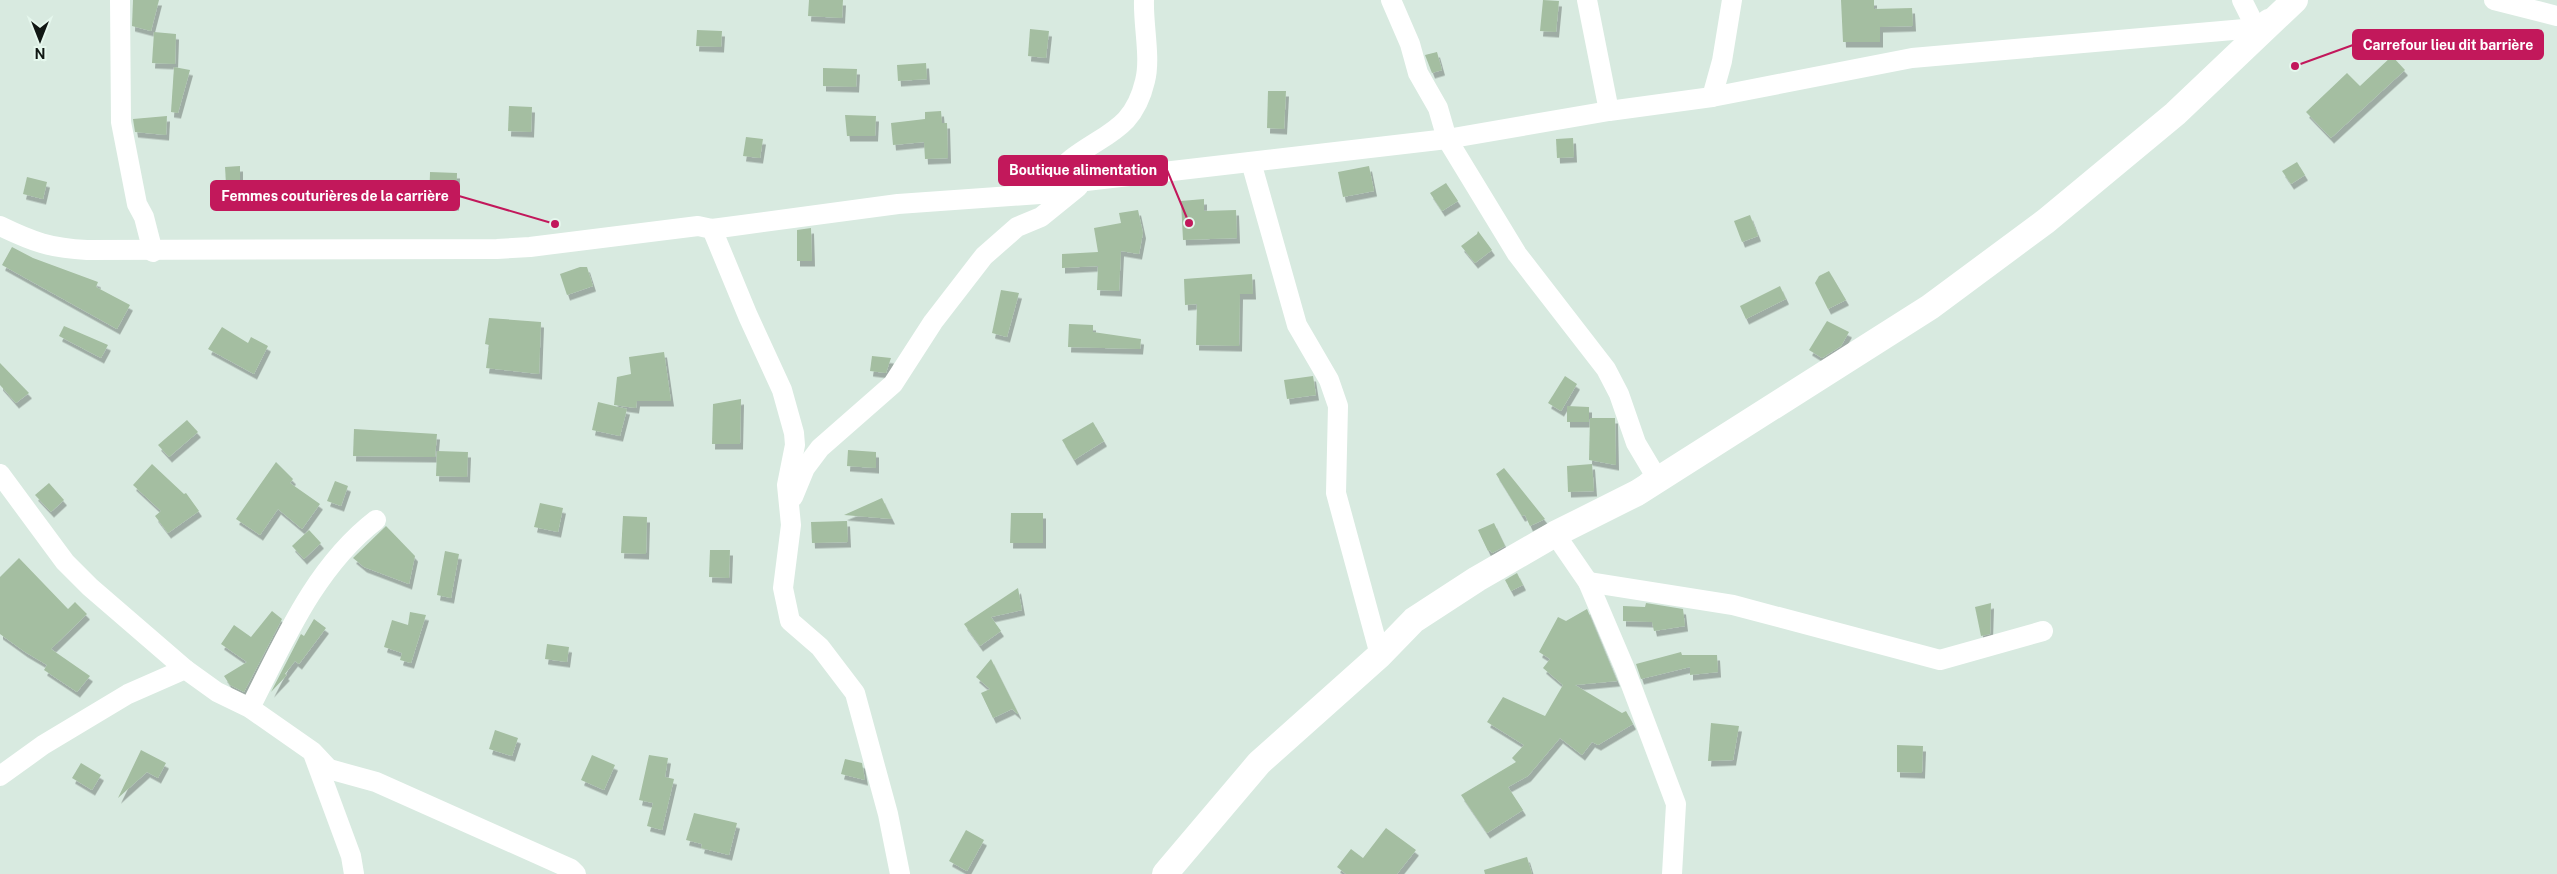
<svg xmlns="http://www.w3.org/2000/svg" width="2557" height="874" font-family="'Public Sans',sans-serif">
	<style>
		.building { fill: #a4bea1; filter: url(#shadow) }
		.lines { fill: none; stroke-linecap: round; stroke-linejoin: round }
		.minor { stroke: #fff; stroke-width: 20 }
		.major { stroke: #fff; stroke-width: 26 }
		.leader { fill: none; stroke: #c2185b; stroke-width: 2 }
		.callout-dot { fill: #c2185b; stroke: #e5f7ed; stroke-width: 2 }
		.callout { fill: #c2185b; stroke: #c2185b; stroke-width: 2 }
		.callout-label { font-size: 14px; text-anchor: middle; font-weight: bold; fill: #fff }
	</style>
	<defs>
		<filter id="shadow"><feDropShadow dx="3" dy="5.5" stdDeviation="0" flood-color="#0004"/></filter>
	</defs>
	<rect width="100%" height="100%" fill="#d8eae0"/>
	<!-- building -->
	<g class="building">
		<path d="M133,0H159L151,31L132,26Z"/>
		<path d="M809,0H843L842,18L808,16Z"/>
		<path d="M1543,0L1559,1L1556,32L1540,31Z"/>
		<path d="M1841,0H1874V9L1912,8L1913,26L1880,27V42H1843Z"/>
		<path d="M1030,29L1049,31L1046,58L1028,56Z"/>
		<path d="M697,30L722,31L721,47L696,46Z"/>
		<path d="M154,32L176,34L175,64L152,63Z"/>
		<path d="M1437,52L1442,70L1432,73L1425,55Z"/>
		<path d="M2392,56L2405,70L2331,138L2306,112L2347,73L2360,86Z"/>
		<path d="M926,63L927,79L898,81L897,65Z"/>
		<path d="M174,67L190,70L178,113L171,112Z"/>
		<path d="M823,68L857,69L856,87L823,86Z"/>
		<path d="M1268,91H1286L1284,129L1267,128Z"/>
		<path d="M509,106L532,107L531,132L508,131Z"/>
		<path d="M941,111L942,123H947L948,158L925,159L924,142L893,145L891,123L925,119V112Z"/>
		<path d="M845,115L876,116L875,136H847Z"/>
		<path d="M167,116L166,135L135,132L133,119Z"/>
		<path d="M746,137L763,139L760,158L743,156Z"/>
		<path d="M1573,138L1574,157L1557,158L1556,139Z"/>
		<path d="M2297,162L2305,175L2291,184L2282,171Z"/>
		<path d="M240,166V183L226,184L225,167Z"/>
		<path d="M1369,166L1374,191L1343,197L1338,172Z"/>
		<path d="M430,172L457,173L456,205L429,204Z"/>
		<path d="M27,177L47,182L43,199L23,194Z"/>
		<path d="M1446,183L1458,201L1442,211L1430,193Z"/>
		<path d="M1204,199V211L1236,210L1237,238L1183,240L1181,201Z"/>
		<path d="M1138,210L1143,233L1139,254L1121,251L1119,291L1097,290L1098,266L1062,268V254L1098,252L1094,228L1121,223L1119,213Z"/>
		<path d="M1750,215L1758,236L1742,242L1734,221Z"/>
		<path d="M811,228L812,261H797V230Z"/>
		<path d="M1478,231L1492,250L1475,263L1461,246L1477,234Z"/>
		<path d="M12,247L33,258L98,282L96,287L130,305L117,329L2,265Z"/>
		<path d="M580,267H587L593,286L567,295L560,274Z"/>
		<path d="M1829,271L1846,300L1828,309L1815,283L1819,276Z"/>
		<path d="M1252,274L1253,294H1240L1239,346L1196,345L1197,304L1185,305L1184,279Z"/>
		<path d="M1780,286L1786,299L1746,319L1740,306Z"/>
		<path d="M1001,290L1019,293L1007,337L992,333Z"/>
		<path d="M489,318L541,322L539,374L486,368L489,345L485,344Z"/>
		<path d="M1827,321L1849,332L1841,346L1822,358L1809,350Z"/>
		<path d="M1069,324L1093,325V332L1141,339L1140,349L1068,347Z"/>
		<path d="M64,326L108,345L101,358L59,336Z"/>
		<path d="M222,327L248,343L251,337L268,346L254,374L208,349Z"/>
		<path d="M664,352L671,401H637L636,408L614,405L617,377L631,374L629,357Z"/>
		<path d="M872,356L891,358L886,373L870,371Z"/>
		<path d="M0,363L29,393L16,403L0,385Z"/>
		<path d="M1313,376L1316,395L1287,399L1284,380Z"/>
		<path d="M1565,376L1577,384L1561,411L1548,403Z"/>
		<path d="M741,399L740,444H712L713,404Z"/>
		<path d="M598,402L627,409L620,436L592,430Z"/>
		<path d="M1567,406L1589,407V422H1567Z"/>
		<path d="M1590,418H1615L1616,465L1589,460Z"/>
		<path d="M187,420L198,432L169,457L158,445Z"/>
		<path d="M1093,422L1104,441L1074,460L1062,440Z"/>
		<path d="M354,429L437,434L435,457L353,456Z"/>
		<path d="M848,450L876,452V468L847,466Z"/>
		<path d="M437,451L468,452L467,477L436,476Z"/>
		<path d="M276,462L293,479L290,483L320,504L302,529L278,509L260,535L236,519Z"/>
		<path d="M152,464L184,494L186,493L199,511L168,533L155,516L161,511L133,485Z"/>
		<path d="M1592,464L1594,491L1568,492L1567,466Z"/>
		<path d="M1504,468L1517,484L1545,519L1530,526L1525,515L1522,516L1496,474Z"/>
		<path d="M335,481L348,486L341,506L327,501Z"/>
		<path d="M49,483L64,500L51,512L35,495Z"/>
		<path d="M882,498L892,519L844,515Z"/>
		<path d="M540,503L563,508L558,532L534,527Z"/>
		<path d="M1011,513H1043V543H1010Z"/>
		<path d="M623,516L647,517L646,554L621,553Z"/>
		<path d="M847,521L848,542L812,543L811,522Z"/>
		<path d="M1494,523L1505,546L1492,553L1490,550L1488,551L1478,530Z"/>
		<path d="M386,526L415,556L409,584L364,567L353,558Z"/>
		<path d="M309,530L321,543L304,559L292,546Z"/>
		<path d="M710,550H730L729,578L709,577Z"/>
		<path d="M445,551L459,554L451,598L437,595Z"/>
		<path d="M19,558L68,609L75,602L87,614L51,649L90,676L77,692L44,670L47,665L25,652L0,634V577Z"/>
		<path d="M1517,573L1523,585L1511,591L1505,580Z"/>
		<path d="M1018,588L1022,610L991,617L1001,631L980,646L964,624Z"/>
		<path d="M1646,603L1683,609L1685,626L1654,631L1652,622L1623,621V606L1645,607Z"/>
		<path d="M1991,603L1990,634L1981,636L1975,607Z"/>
		<path d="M1587,609L1617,681L1575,685L1622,713L1626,711L1633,724L1598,745L1592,742L1582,755L1560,738L1528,776L1508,787L1523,810L1487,833L1461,795L1516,762L1512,758L1524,745L1487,722L1503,697L1545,716L1563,685L1543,668L1550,659L1539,652L1558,617L1566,621Z"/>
		<path d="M272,611L282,619L244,692L230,685L224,676L247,662L221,644L234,625L251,637Z"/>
		<path d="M410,612L426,615L411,663L400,660L402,653L384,647L392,620L408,625Z"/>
		<path d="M314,619L326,628L299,664L295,661L285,674L287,675L271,692L301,634L304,636Z"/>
		<path d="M547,644L569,647L567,662L545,659Z"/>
		<path d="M1681,652L1682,655H1717L1718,672L1690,675V667L1641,679L1636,664Z"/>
		<path d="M991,659L1018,713V714L1012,709L993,718L981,693L990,689L976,677Z"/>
		<path d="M1711,723L1739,726L1733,760L1708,761Z"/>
		<path d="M495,730L518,738L512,756L489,749Z"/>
		<path d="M1897,745L1923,746L1922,773L1897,772Z"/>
		<path d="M141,750L166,763L158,778L147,772L118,798Z"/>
		<path d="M592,755L615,765L604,790L581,780Z"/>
		<path d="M649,755L668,758L665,777L674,779L662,830L647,826L653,803L639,800Z"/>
		<path d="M845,759L862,763L865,780L841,774Z"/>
		<path d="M81,763L101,775L92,790L72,778Z"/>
		<path d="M694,813L737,823L729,855L701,848L702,844L686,840Z"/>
		<path d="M1386,828L1416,850L1397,874H1346L1337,867L1351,849L1363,858Z"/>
		<path d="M966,830L984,840L967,871L949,861Z"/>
		<path d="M1527,857L1532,874H1485L1484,870Z"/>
	</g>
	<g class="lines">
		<!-- minor -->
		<g class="minor">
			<path d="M120,0L121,122L137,204L144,217L153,252"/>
			<path d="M1391,0L1410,44L1418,73L1438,108L1447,139L1517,254L1606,369L1619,394L1636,443L1655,475L1642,488"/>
			<path d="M1587,0L1609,111"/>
			<path d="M2242,0L2256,28"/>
			<path d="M2494,0L2557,16"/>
			<path d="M1712,97L1722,61L1732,0"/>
			<path d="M1251,162L1297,325L1329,380L1338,406L1336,493L1380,655"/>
			<path d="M1040,194C1050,182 1060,167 1074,157C1108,132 1134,128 1145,81C1151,58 1143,25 1144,0"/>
			<path d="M0,226C33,242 50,248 87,250L497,249L530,247L698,226L712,229L898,204L1040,194L1086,181L1447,139L1609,111L1712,97L1912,58L2256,28L2268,19"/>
			<path d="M712,229L748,316L782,390L794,433L795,445L787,485L791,525L783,588L790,621L820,647L855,693L888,814L900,874"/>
			<path d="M0,474L65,562L90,587L185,669L217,692L250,708L313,752L329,769L376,782L571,869L576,874"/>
			<path d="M793,497L805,468L820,448L893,384L933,322L984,256L1017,227L1041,217L1078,187"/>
			<path d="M1555,534L1588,582L1625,669L1676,804L1672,874"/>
			<path d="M1588,582L1733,605L1940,660L2043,631"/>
			<path d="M250,708C284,641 315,567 376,520"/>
			<path d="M314,756L351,856L354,874"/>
			<path d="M0,776L43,745L128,694L185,669"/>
		</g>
		<!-- major -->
		<path class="major" d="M1165,874L1259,763L1380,655L1414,620L1477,579L1555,534L1637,493L1930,307L2046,221L2175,114L2295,0"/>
	</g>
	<!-- callouts -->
	<path class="leader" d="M2295 66L2353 45M1189 223L1167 170M555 224L459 196"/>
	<g class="callout-dot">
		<circle cx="2295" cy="66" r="5"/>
		<circle cx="1189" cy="223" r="5"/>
		<circle cx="555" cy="224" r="5"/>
	</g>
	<g class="callout">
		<rect x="2353" y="30" width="190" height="29" rx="5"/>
		<rect x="999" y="156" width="168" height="29" rx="5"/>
		<rect x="211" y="181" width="248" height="29" rx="5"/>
	</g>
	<g class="callout-label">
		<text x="2448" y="50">Carrefour lieu dit barrière</text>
		<text x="1083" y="175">Boutique alimentation</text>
		<text x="335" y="201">Femmes couturières de la carrière</text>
	</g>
	<!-- north arrow -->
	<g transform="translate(40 40) rotate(180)" stroke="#e5f7ed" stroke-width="4" paint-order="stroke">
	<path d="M0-4L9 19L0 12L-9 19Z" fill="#101713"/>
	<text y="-8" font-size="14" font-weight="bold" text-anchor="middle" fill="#101713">N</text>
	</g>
</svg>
